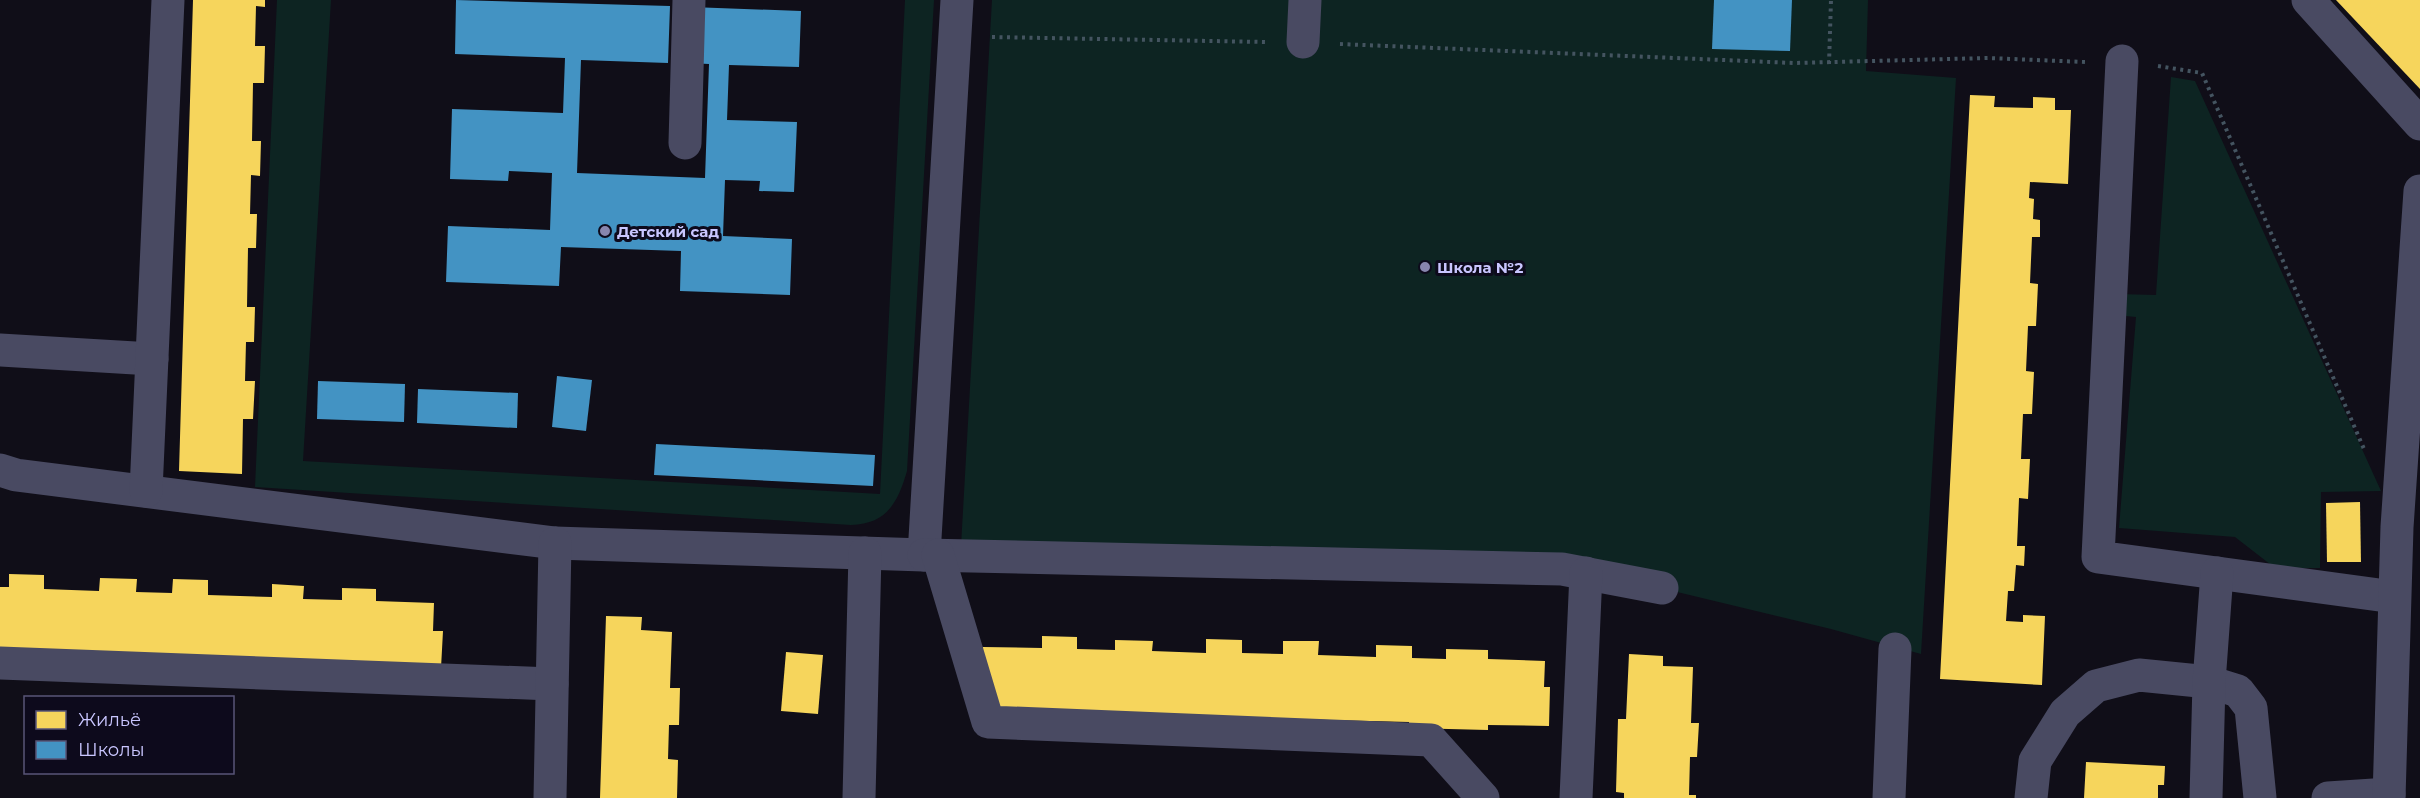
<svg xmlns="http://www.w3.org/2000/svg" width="2420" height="798" font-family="Montserrat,sans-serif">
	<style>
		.green { fill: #0d2422 }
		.homes { fill: #f6d55c }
		.schools { fill: #4393c3 }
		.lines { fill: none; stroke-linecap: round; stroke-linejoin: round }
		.path { stroke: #445460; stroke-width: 4; stroke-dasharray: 3 4.5; stroke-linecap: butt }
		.minor { stroke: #494a62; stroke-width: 33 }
		.poi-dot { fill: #8886ae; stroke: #0d0a1c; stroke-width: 2 }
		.labels { text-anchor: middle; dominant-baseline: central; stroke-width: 6; stroke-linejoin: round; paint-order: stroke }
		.poi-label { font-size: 15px; font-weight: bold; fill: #c9c6ff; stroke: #0d0a1c; text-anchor: start }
	</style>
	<rect width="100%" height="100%" fill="#100e18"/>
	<!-- green -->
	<g class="green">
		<path d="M277,0H331L303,461L880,494L905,0H934L907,471C898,502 887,524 851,525L255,487Z"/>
		<path d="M992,0H1868L1866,71L1956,78L1921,654L1831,629L1594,572L961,546Z"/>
		<path d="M2171,77L2195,81L2381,491L2321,492L2320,568H2275L2235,537L2119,528L2136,317L2115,315L2116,294L2156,295Z"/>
	</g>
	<!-- homes -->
	<g class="homes">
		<path d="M193,0H265V7L256,6L255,46H265L264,83H253L252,141H261L260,176L251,175L250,214H257L256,248H248L247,307H255L254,342H246L245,381H255L253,419H243L242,474L179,471Z"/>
		<path d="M2336,0H2420V89Z"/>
		<path d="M1970,95L1995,96L1994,107L2033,108V97L2055,98V110H2071L2068,184L2030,182L2029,198L2034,199L2033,219L2040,220V237H2032L2030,283L2038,284L2036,326H2028L2026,371L2034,372L2032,414H2023L2021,459H2030L2028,499L2019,498L2017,546H2025L2024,566L2016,565L2014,591H2008L2006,621L2023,622V615L2045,616L2042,685L1940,679Z"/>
		<path d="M2360,502L2361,562H2327L2326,503Z"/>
		<path d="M9,574L44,575V589L99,591L100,578L137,579L136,592L172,593L173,579L208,580V595L272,597V584L304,586L303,599L342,600V588L376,589V601L434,603L433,631H443L441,668L0,652V587H9Z"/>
		<path d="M606,616L642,617L641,630L672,632L670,688H680L679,725H669L668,759L678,760L677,798H600Z"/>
		<path d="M1042,636L1077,637V649L1115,650V640L1153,641L1152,651L1206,653V639L1242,640V653L1283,654V641H1319L1318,655L1376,657V645L1412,646V658L1446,659V649L1488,650V659L1545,661L1544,687H1550L1549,726L1488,725V730L1409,728V722L981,711L983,647L1042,648Z"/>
		<path d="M786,652L823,655L818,714L781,711Z"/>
		<path d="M1629,654L1663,656V666L1693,667L1691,723H1699L1697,757H1690L1689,795H1696V798H1624V793L1616,792L1618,719H1626Z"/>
		<path d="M2086,762L2165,766L2164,785H2158V798H2084Z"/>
	</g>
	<!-- schools -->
	<g class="schools">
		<path d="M456,0L670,6L668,63L581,60L577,173L705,178L709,64L689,63L691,7L801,11L799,67L729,65L727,120L797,122L794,192L759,191L760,181L725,180L723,236L792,239L790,295L680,291L681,251L561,247L559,286L446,282L448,226L550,230L552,173L509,171L508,181L450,179L452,109L563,113L565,58L455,54Z"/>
		<path d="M1714,0H1792L1790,51L1712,49Z"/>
		<path d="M557,376L592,380L586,431L552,427Z"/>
		<path d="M318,381L405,384L404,422L317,419Z"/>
		<path d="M418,389L518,393L517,428L417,423Z"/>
		<path d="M656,444L875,455L873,486L654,475Z"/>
	</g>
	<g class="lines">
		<!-- path -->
		<g class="path">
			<path d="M992,37L1266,42"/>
			<path d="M1340,44L1794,63L1988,58L2085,62"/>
			<path d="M1829,64L1831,0"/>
			<path d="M2158,66L2202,73L2364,449"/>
		</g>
		<!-- minor -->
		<g class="minor">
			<path d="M2308,0L2420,124"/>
			<path d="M1303,42L1305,0"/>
			<path d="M2122,61L2098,557L2394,597"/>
			<path d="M685,143L689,0"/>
			<path d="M0,350L152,359"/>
			<path d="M0,470L16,475L555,543L924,555L957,0"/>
			<path d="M146,491L168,0"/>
			<path d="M924,555L1562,569L1662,588"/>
			<path d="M938,555L988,722L1431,740L1483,798"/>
			<path d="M0,663L552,684"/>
			<path d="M550,798L555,543"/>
			<path d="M859,798L865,553"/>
			<path d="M1576,798L1586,573"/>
			<path d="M1889,798L1895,649"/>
			<path d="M2031,798L2035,761L2065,713L2096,686L2139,675L2209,682L2238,691L2251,708L2260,798"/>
			<path d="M2206,798L2209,682L2217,573"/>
			<path d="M2328,798L2389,794"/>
			<path d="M2389,798L2397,527L2420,191"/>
		</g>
	</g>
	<!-- markers -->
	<g class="poi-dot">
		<circle cx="605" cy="231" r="6"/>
		<circle cx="1425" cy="267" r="6"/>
	</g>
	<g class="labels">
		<!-- poi labels -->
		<g class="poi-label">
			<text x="617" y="231">Детский сад</text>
			<text x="1437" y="267">Школа №2</text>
		</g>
	</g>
	<!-- legend -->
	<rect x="24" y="696" width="210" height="78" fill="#0d0a1c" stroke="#585577" stroke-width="1.5"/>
	<rect x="36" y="711" width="30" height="18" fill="#f6d55c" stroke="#585577" stroke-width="1.5"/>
	<text x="78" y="726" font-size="18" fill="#c9c6ff">Жильё</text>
	<rect x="36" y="741" width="30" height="18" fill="#4393c3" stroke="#585577" stroke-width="1.5"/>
	<text x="78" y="756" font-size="18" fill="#c9c6ff">Школы</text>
</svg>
